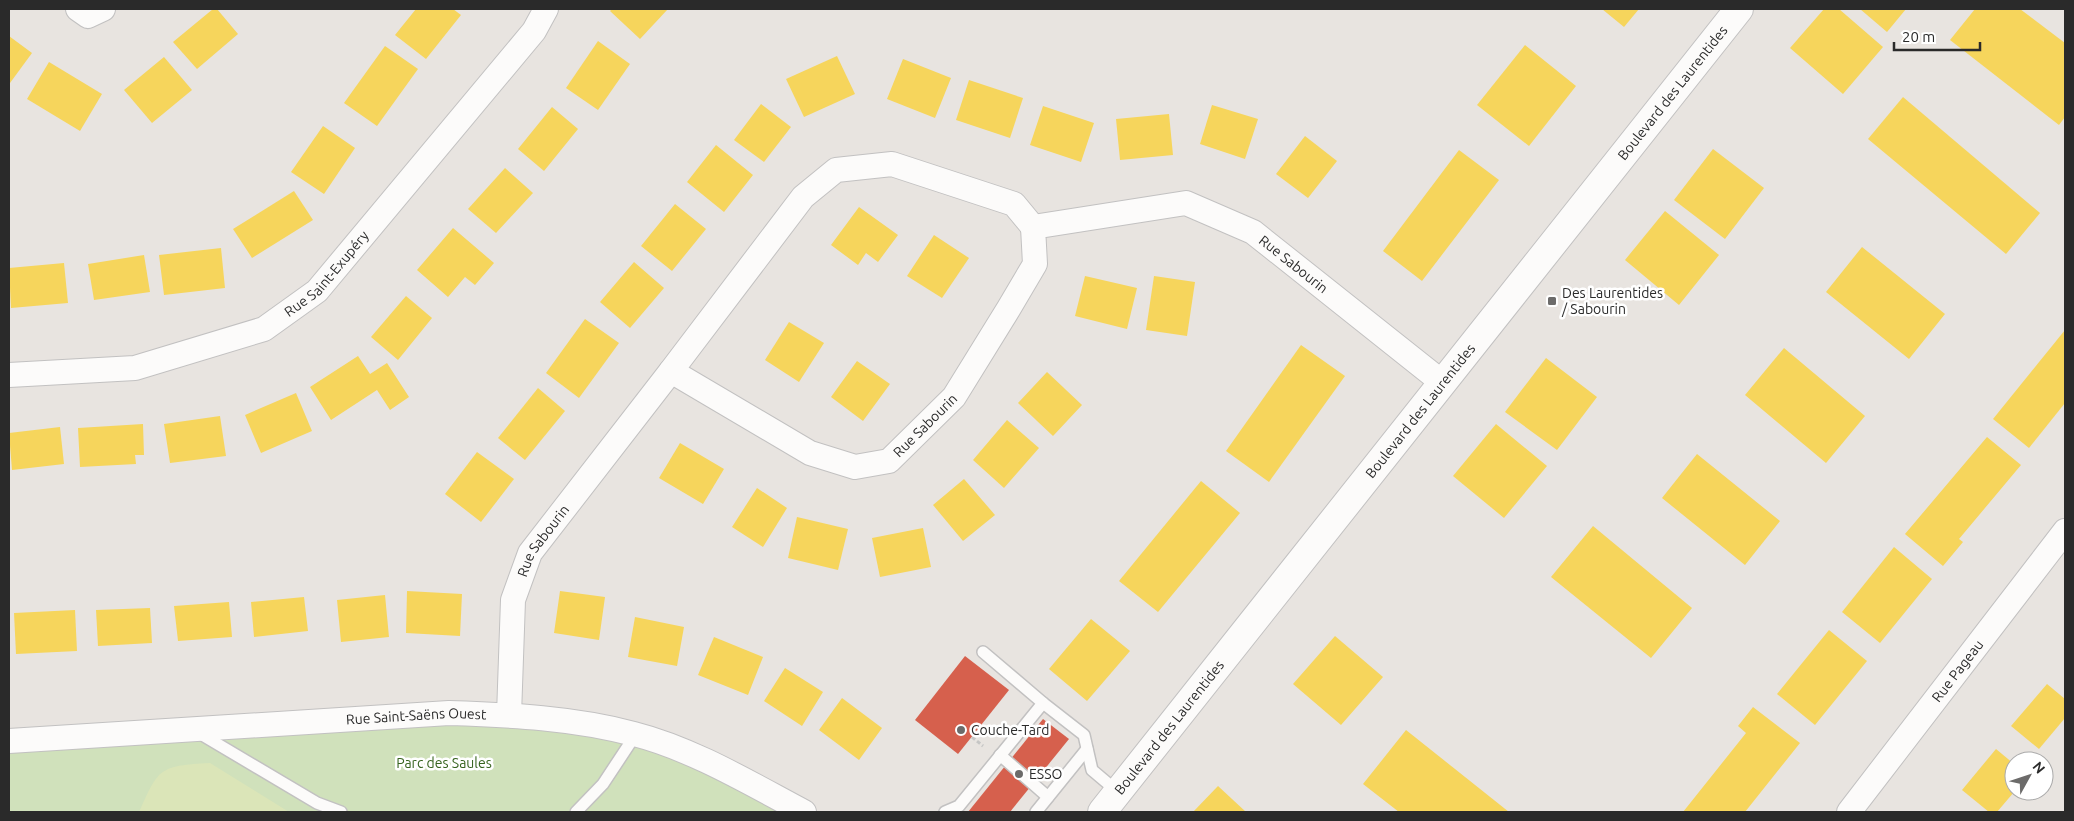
<svg xmlns="http://www.w3.org/2000/svg" width="2074" height="821" font-family="Ubuntu,sans-serif">
	<style>
		.green { fill: #d0e1bb }
		.pitch { fill: #dbe5b8 }
		.homes { fill: #f6d55c }
		.shops { fill: #d6604d }
		.lines { fill: none; stroke-linecap: round; stroke-linejoin: round }
		.service-casing { stroke: #c2c1c1; stroke-width: 14 }
		.minor-casing { stroke: #c2c1c1; stroke-width: 26 }
		.tertiary-casing { stroke: #c2c1c1; stroke-width: 30 }
		.path { stroke: #c6c6c5; stroke-width: 3; stroke-dasharray: 4 2.5; stroke-linecap: butt }
		.service { stroke: #fcfbfa; stroke-width: 11 }
		.minor { stroke: #fcfbfa; stroke-width: 24 }
		.tertiary { stroke: #fcfbfa; stroke-width: 28 }
		.poi-dot { fill: #6c6b6a; stroke: #fff; stroke-width: 2 }
		.labels { text-anchor: middle; dominant-baseline: central; stroke-width: 5; stroke-linejoin: round; paint-order: stroke }
		.street-label { font-size: 14px; fill: #2a2a2a; stroke: #fff }
		.poi-label { font-size: 14px; fill: #2a2a2a; stroke: #fff; text-anchor: start }
		.park-label { font-size: 14px; fill: #36631e; stroke: #fff }
	</style>
	<rect width="100%" height="100%" fill="#e8e4e0"/>
	<!-- green -->
	<path class="green" d="M449,713L598,726L804,812H9V741Z"/>
	<!-- pitch -->
	<path class="pitch" d="M210,763L289,812H139C159,767 160,766 210,763Z"/>
	<!-- homes -->
	<g class="homes">
		<path d="M213,9H217L238,34L197,69L173,42Z"/>
		<path d="M416,9H453L461,15L426,59L395,35Z"/>
		<path d="M612,9H668L640,39L610,11Z"/>
		<path d="M1602,9H1639L1624,27Z"/>
		<path d="M1824,9H1839L1883,47L1843,94L1790,48Z"/>
		<path d="M1860,9H1906L1887,32Z"/>
		<path d="M1975,9H2020L2065,43V117L2059,125L1950,40Z"/>
		<path d="M9,36L32,53L10,83L9,82Z"/>
		<path d="M598,41L630,64L598,110L566,88Z"/>
		<path d="M1525,45L1576,86L1529,146L1477,105Z"/>
		<path d="M385,46L418,69L377,126L344,103Z"/>
		<path d="M837,56L855,94L804,117L786,79Z"/>
		<path d="M164,57L192,90L152,123L124,90Z"/>
		<path d="M903,59L951,78L935,118L887,99Z"/>
		<path d="M49,62L102,94L80,131L27,99Z"/>
		<path d="M969,80L1023,98L1010,138L956,120Z"/>
		<path d="M1903,97L2040,213L2006,254L1868,139Z"/>
		<path d="M761,104L791,127L764,162L734,140Z"/>
		<path d="M1212,105L1258,119L1245,159L1200,144Z"/>
		<path d="M1043,106L1094,123L1081,162L1030,145Z"/>
		<path d="M552,107L578,129L544,171L518,149Z"/>
		<path d="M1169,114L1173,155L1120,160L1116,119Z"/>
		<path d="M323,126L355,148L324,194L291,172Z"/>
		<path d="M1305,136L1337,161L1308,198L1276,174Z"/>
		<path d="M716,145L753,175L724,212L687,182Z"/>
		<path d="M1713,149L1764,188L1725,239L1674,200Z"/>
		<path d="M1459,150L1499,180L1422,281L1383,251Z"/>
		<path d="M505,168L533,193L496,233L468,209Z"/>
		<path d="M294,191L313,220L252,258L233,229Z"/>
		<path d="M675,204L706,229L672,271L641,246Z"/>
		<path d="M859,207L898,235L878,262L866,253L858,265L831,245Z"/>
		<path d="M1665,211L1719,255L1679,305L1625,260Z"/>
		<path d="M453,228L494,263L475,285L465,277L448,297L417,270Z"/>
		<path d="M934,235L969,258L942,298L907,276Z"/>
		<path d="M1862,247L1945,314L1909,359L1826,292Z"/>
		<path d="M221,248L225,288L164,295L159,255Z"/>
		<path d="M144,255L150,292L94,300L88,264Z"/>
		<path d="M634,262L664,288L630,328L600,302Z"/>
		<path d="M64,263L68,303L11,308L9,268Z"/>
		<path d="M1085,276L1137,288L1127,329L1075,316Z"/>
		<path d="M1154,276L1195,282L1187,336L1146,330Z"/>
		<path d="M406,296L432,318L398,360L371,337Z"/>
		<path d="M585,319L619,343L579,398L546,373Z"/>
		<path d="M789,322L824,343L799,382L765,360Z"/>
		<path d="M2065,330V403L2029,448L1993,419Z"/>
		<path d="M1301,345L1345,376L1269,482L1226,451Z"/>
		<path d="M1784,348L1865,416L1826,463L1745,395Z"/>
		<path d="M358,356L370,374L387,363L409,397L390,410L377,390L331,420L310,387Z"/>
		<path d="M1546,358L1597,397L1557,450L1505,412Z"/>
		<path d="M857,361L890,384L863,421L831,397Z"/>
		<path d="M1047,372L1082,405L1053,436L1018,403Z"/>
		<path d="M538,388L565,411L525,460L498,438Z"/>
		<path d="M296,393L312,431L261,453L245,415Z"/>
		<path d="M220,416L226,456L170,463L164,424Z"/>
		<path d="M1007,420L1039,448L1004,488L973,460Z"/>
		<path d="M143,424L144,455H135L136,464L80,467L78,428Z"/>
		<path d="M1496,424L1547,466L1504,518L1453,476Z"/>
		<path d="M60,427L64,464L12,470L9,433Z"/>
		<path d="M1987,437L2021,465L1959,539L1963,542L1943,566L1905,534Z"/>
		<path d="M680,443L724,469L703,504L659,478Z"/>
		<path d="M477,452L514,479L481,522L445,494Z"/>
		<path d="M1697,454L1780,521L1745,565L1662,498Z"/>
		<path d="M964,479L995,515L963,541L933,505Z"/>
		<path d="M1201,481L1240,513L1158,612L1119,581Z"/>
		<path d="M757,488L787,508L763,547L732,527Z"/>
		<path d="M797,517L848,529L838,570L788,558Z"/>
		<path d="M1593,526L1692,608L1651,658L1551,577Z"/>
		<path d="M923,528L931,567L880,577L872,538Z"/>
		<path d="M1894,547L1932,579L1880,643L1842,612Z"/>
		<path d="M407,591L462,594L460,636L406,633Z"/>
		<path d="M560,591L605,597L599,640L554,633Z"/>
		<path d="M385,595L389,637L341,642L337,600Z"/>
		<path d="M304,597L308,631L254,637L251,602Z"/>
		<path d="M229,602L232,637L178,641L174,606Z"/>
		<path d="M150,608L152,643L98,646L96,610Z"/>
		<path d="M75,610L77,651L16,654L14,613Z"/>
		<path d="M635,617L684,627L677,666L628,657Z"/>
		<path d="M1091,619L1130,651L1087,701L1049,669Z"/>
		<path d="M1829,630L1867,661L1815,725L1777,694Z"/>
		<path d="M1335,636L1383,677L1341,725L1293,684Z"/>
		<path d="M714,637L763,657L748,695L698,675Z"/>
		<path d="M785,668L823,692L802,726L764,701Z"/>
		<path d="M2047,684L2065,699V718L2039,749L2011,726Z"/>
		<path d="M842,698L882,728L859,760L819,730Z"/>
		<path d="M1753,707L1800,743L1745,812H1683L1746,733L1738,726Z"/>
		<path d="M1406,730L1509,812H1399L1363,784Z"/>
		<path d="M1996,749L2014,764V792L1997,812H1989L1962,790Z"/>
		<path d="M1218,786L1246,812H1193Z"/>
	</g>
	<!-- shops -->
	<g class="shops">
		<path d="M965,656L1009,690L958,754L915,720Z"/>
		<path d="M1043,719L1069,739L1010,812H968Z"/>
	</g>
	<g class="lines">
		<defs>
			<g id="service">
				<path d="M983,652L1043,703"/>
				<path d="M199,733L317,803L341,812"/>
				<path d="M1000,755L1048,797"/>
				<path d="M576,812L603,784L636,734"/>
				<path d="M945,812L959,806L1043,703L1084,735L1092,770L1118,792"/>
				<path d="M1036,812L1087,749"/>
			</g>
			<g id="minor">
				<path d="M78,9L88,16L103,9"/>
				<path d="M671,371L803,197L836,170L892,164L1014,204L1033,227"/>
				<path id="s1" d="M9,375L135,368L264,329L317,291L534,31L546,9"/>
				<path id="s2" d="M509,715L513,600L530,553L671,371L810,453L855,467L889,461L954,397L1009,308L1035,264L1033,227L1186,203L1253,232L1443,383"/>
				<path id="s3" d="M9,741L449,713C511,715 574,718 634,734C693,749 751,784 804,812"/>
				<path id="s4" d="M1849,812L2065,531"/>
			</g>
			<g id="tertiary">
				<path id="s5" d="M1102,812L1739,9"/>
			</g>
		</defs>
		<!-- service casing -->
		<use href="#service" class="service-casing"/>
		<!-- minor casing -->
		<use href="#minor" class="minor-casing"/>
		<!-- tertiary casing -->
		<use href="#tertiary" class="tertiary-casing"/>
		<!-- path -->
		<path class="path" d="M972,737L983,746"/>
		<!-- service -->
		<use href="#service" class="service"/>
		<!-- minor -->
		<use href="#minor" class="minor"/>
		<!-- tertiary -->
		<use href="#tertiary" class="tertiary"/>
	</g>
	<!-- markers -->
	<g class="poi-dot">
		<rect x="1547" y="296" width="10" height="10" rx="2.5"/>
		<circle cx="961" cy="730" r="5"/>
		<circle cx="1019" cy="774" r="5"/>
	</g>
	<g class="labels">
		<!-- street labels -->
		<g class="street-label">
			<text stroke="none"><textPath href="#s5" startOffset="918">Boulevard des Laurentides</textPath></text>
			<text stroke="none"><textPath href="#s2" startOffset="1202">Rue Sabourin</textPath></text>
			<text stroke="none"><textPath href="#s1" startOffset="345">Rue Saint-Exupéry</textPath></text>
			<text stroke="none"><textPath href="#s5" startOffset="512">Boulevard des Laurentides</textPath></text>
			<text stroke="none"><textPath href="#s2" startOffset="689">Rue Sabourin</textPath></text>
			<text stroke="none"><textPath href="#s2" startOffset="182">Rue Sabourin</textPath></text>
			<text stroke="none"><textPath href="#s4" startOffset="178">Rue Pageau</textPath></text>
			<text stroke="none"><textPath href="#s3" startOffset="408">Rue Saint-Saëns Ouest</textPath></text>
			<text stroke="none"><textPath href="#s5" startOffset="108">Boulevard des Laurentides</textPath></text>
		</g>
		<!-- poi labels -->
		<g class="poi-label">
			<text x="1562" y="293">Des Laurentides<tspan x="1562" dy="16">/ Sabourin</tspan></text>
			<text x="971" y="730">Couche-Tard</text>
			<text x="1029" y="774">ESSO</text>
		</g>
		<!-- park labels -->
		<g class="park-label">
			<text x="444" y="763">Parc des Saules</text>
		</g>
	</g>
	<!-- border -->
	<rect width="2074" height="821" fill="none" stroke="#2a2a2a" stroke-width="20"/>
	<!-- north arrow -->
	<g transform="translate(2029 776) rotate(50)"><circle r="24" fill="#ffffff" stroke="#aaaaaa"/>
	<path d="M0-4L9 19L0 12L-9 19Z" fill="#6c6b6a"/>
	<text y="-8" font-size="14" font-weight="bold" text-anchor="middle" fill="#2a2a2a">N</text>
	</g>
	<!-- scale -->
	<path d="M1894 42v8h86v-8" fill="none" stroke="#2a2a2a" stroke-width="2.5"/>
	<text x="1902" y="42" font-size="15" fill="#2a2a2a" stroke="#ffffff" stroke-width="4" paint-order="stroke">20 m</text>
</svg>
